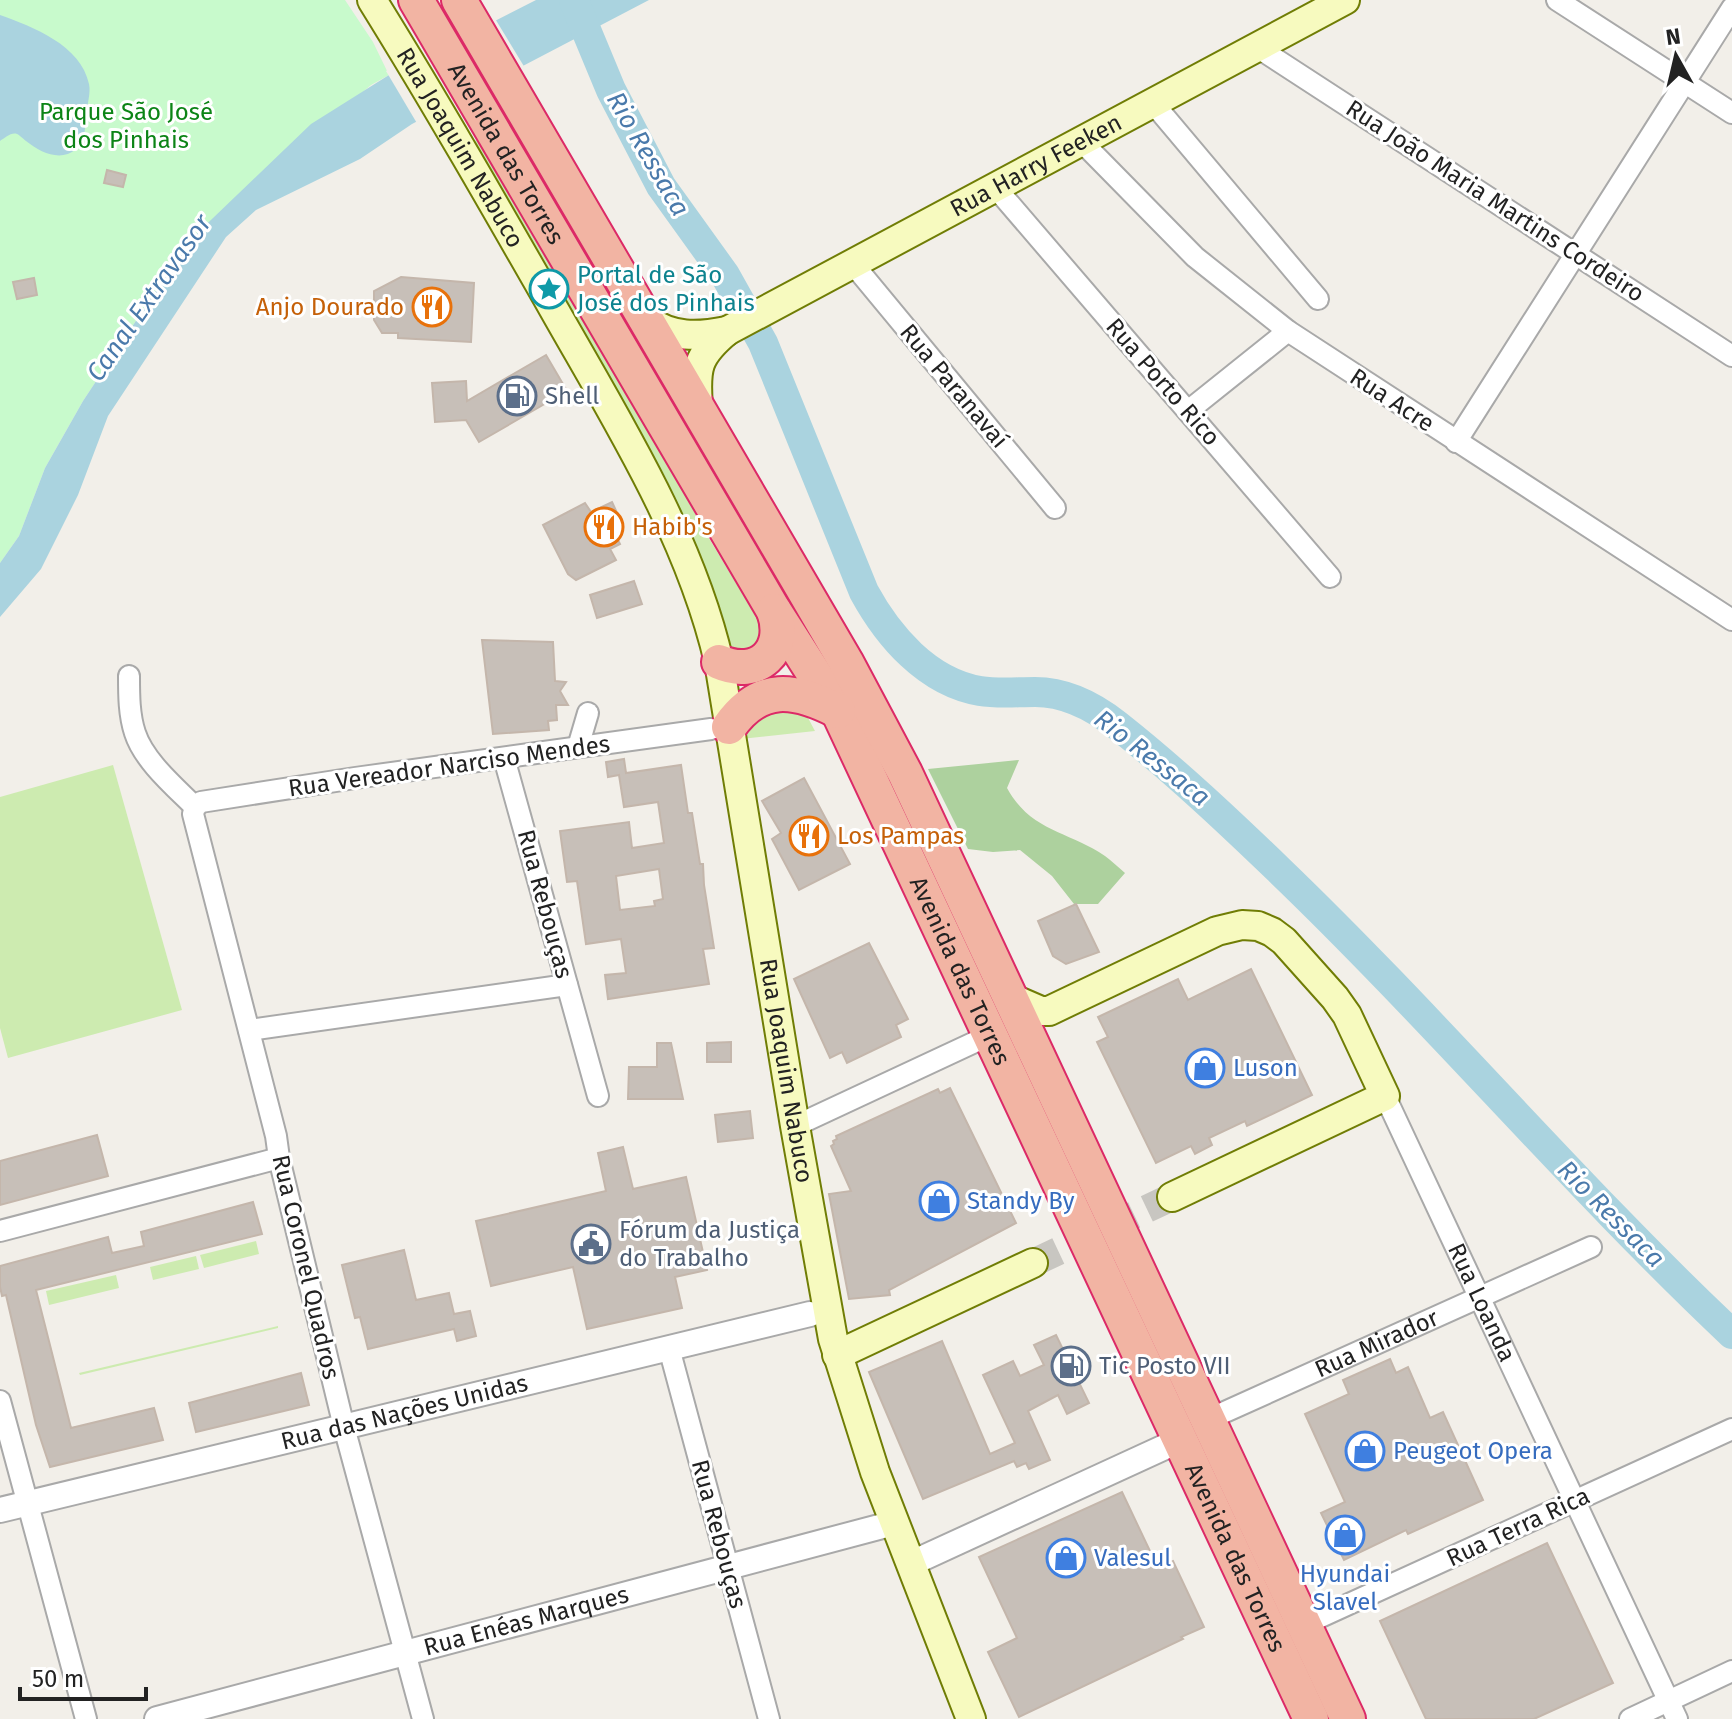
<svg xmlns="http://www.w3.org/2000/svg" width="1732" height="1719" font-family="'Fira Sans',sans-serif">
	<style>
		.grass { fill: #cdebb0 }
		.forest { fill: #add19e }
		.park { fill: #c8facc }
		.water { fill: #aad3df }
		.pier { fill: #f2efe9 }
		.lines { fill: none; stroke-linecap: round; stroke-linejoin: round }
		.river { stroke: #aad3df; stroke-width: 30 }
		.building { fill: #c7bfb8; stroke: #c4b6ab; stroke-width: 2; fill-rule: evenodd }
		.secondary-tunnel { stroke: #c8c6c1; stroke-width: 28; stroke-dasharray: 28 14; stroke-linecap: butt }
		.minor-casing { stroke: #a9a9a9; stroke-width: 24 }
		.tertiary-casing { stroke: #a9a9a9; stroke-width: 28 }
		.secondary-casing { stroke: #707d05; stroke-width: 32 }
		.trunk-casing { stroke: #dc2a67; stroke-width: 38 }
		.minor { stroke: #fff; stroke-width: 20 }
		.tertiary { stroke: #fff; stroke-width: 24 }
		.secondary { stroke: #f7fabf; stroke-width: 28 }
		.trunk { stroke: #f2b4a3; stroke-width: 34 }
		.labels { text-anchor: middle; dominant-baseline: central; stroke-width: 6; stroke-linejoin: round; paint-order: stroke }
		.park-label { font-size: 24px; fill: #0c8416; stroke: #fff }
		.street-label { font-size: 24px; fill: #222; stroke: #fff }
		.culture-label { font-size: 24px; fill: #0d838f; stroke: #fff; text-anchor: start }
		.food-label { font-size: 24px; fill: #c56008; stroke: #fff; text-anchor: start }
		.service-label { font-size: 24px; fill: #4e5e75; stroke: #fff; text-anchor: start }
		.shop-label { font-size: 24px; fill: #366cbe; stroke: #fff; text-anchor: start }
		.water-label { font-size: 26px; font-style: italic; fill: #4a7aab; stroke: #fff }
	</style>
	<rect width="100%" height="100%" fill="#f2efe9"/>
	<!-- grass -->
	<g class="grass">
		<path d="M481,138L629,384L701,525L760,623L762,634L753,650L729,649L689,529L666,478L474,141Z"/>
		<path d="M797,709L807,716L815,731L741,739L754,714Z"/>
		<path d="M113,765L182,1010L8,1058L0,1028V797Z"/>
		<path d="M256,1241L259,1254L204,1268L200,1255Z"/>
		<path d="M196,1256L199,1269L153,1280L150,1267Z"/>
		<path d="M116,1275L119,1288L49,1305L46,1291Z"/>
		<path d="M278,1326V1328L80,1375L79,1373Z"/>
	</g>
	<!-- forest -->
	<path class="forest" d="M1019,760L1007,788C1031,832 1069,831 1105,856C1112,861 1118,867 1125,873L1098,904H1074L1052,876L1020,850L993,852L968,849L928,769Z"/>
	<!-- park -->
	<path class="park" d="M0,0H345L373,42L389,75L371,85L188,242L83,401L45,468L19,536L0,563Z"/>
	<!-- water -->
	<g class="water">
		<path d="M536,0H649L412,124L360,159L256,210L226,237L108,416L78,495L41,569L0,617V563L19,536L45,468L83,401L188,242L311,124L389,75Z"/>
		<path d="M0,15C33,27 81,45 89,84C91,93 87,105 86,115C85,126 86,141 76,149C61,162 41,153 26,141C26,141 18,134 17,134C11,132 5,138 0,141Z"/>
	</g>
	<!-- pier -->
	<path class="pier" d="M494,17L525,68L418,125L386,71Z"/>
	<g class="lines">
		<!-- river -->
		<path class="river" d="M574,1L611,90L661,186L725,275L763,343L864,592C888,636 927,682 980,691C998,694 1016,692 1035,692C1066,692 1093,706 1117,725C1174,770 1227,820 1279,870C1435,1020 1575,1186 1732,1334"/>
	</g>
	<!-- building -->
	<g class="building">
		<path d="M107,170L126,175L123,187L104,183Z"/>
		<path d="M401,277L474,283L471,342L398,338V333H382L374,320V291Z"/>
		<path d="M34,278L37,295L17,299L13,282Z"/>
		<path d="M546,355L567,391L479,442L466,420L435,422L432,383L466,381L467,401Z"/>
		<path d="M612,502L618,515L608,520L620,544L610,549L616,560L576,580L568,574L543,525L585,503L591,512Z"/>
		<path d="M634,581L642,604L597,618L590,595Z"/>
		<path d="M482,640L553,642L555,681L566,682L560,691L568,705H556L557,720L548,721L549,730L493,734Z"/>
		<path d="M624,759L626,773L681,765L688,813H692L700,864H703L704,885L714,948L703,949L709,984L608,999L605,975L626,973L621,939L586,944L577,881L567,882L560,831L629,822L632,848L664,843L658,802L624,807L619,775L608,777L606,762ZM659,869L663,899L654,901L655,906L620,910L616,876Z"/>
		<path d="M804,778L850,864L799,890L772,839L781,833L762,801Z"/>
		<path d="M1076,904L1099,952L1066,964L1053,956L1038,921Z"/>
		<path d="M869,943L908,1019L896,1025L901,1037L847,1063L842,1052L830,1058L794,979Z"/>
		<path d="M1251,969L1312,1095L1247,1126L1245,1121L1209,1138L1212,1145L1195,1154L1191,1146L1156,1163L1097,1042L1108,1037L1098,1017L1178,979L1188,1000Z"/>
		<path d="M731,1042V1062H707V1043Z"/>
		<path d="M657,1043H671L683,1099H628L629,1067H657Z"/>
		<path d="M950,1088L1016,1223L889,1290L890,1295L849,1299L829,1194L851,1191L831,1146L834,1144L833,1141L837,1139L836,1136L938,1089L940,1093Z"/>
		<path d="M750,1111L753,1138L718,1142L715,1115Z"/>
		<path d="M97,1135L108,1176L0,1205V1161Z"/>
		<path d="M623,1147L633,1189L686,1177L707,1270L675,1277L682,1308L587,1329L573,1267L491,1286L476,1221L606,1191L598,1153Z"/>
		<path d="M253,1202L262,1234L36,1290L71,1428L154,1408L163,1440L50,1467L36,1425L6,1295L2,1296L0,1287V1266L108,1237L112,1253L144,1246L141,1232Z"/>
		<path d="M404,1250L416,1300L449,1293L454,1314L470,1311L476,1336L457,1341L454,1329L368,1349L360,1317L355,1318L342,1265Z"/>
		<path d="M1056,1335L1089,1403L1067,1414L1058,1395L1028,1411L1050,1460L1029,1469L1026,1463L1017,1467L1014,1461L923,1499L869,1372L942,1341L990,1454L1015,1443L983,1375L1013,1361L1020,1376L1044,1365L1034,1345Z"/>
		<path d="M1390,1359L1396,1373L1408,1367L1430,1418L1443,1412L1483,1500L1408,1534L1406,1530L1344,1560L1321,1513L1345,1502L1305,1414L1349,1394L1343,1380Z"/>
		<path d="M301,1373L309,1405L196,1432L189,1403Z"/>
		<path d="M1122,1492L1158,1568L1173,1561L1204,1627L1181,1637L1183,1639L1019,1717L988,1652L1017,1638L979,1557Z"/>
		<path d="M1547,1543L1613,1683L1534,1719H1426L1380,1621Z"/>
	</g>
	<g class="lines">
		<!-- secondary-tunnel -->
		<path class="secondary-tunnel" d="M1033,1263L1172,1197"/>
		<defs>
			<g id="minor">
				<path d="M1557,0L1732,113"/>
				<path d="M1257,47L1732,356"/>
				<path d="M1153,103L1318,299"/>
				<path d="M1081,141L1195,257L1288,331L1732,620"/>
				<path d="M995,187L1330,577"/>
				<path d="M853,264L1055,508"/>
				<path d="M1188,411L1288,331"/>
				<path d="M1456,442L1732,8"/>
				<path d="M129,676C129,695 129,715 135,733C144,761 175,787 195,807"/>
				<path d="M578,747L588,713"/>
				<path d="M504,758L598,1096"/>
				<path d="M249,1030L567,985"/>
				<path id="s1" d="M1385,1096L1677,1719"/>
				<path d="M795,1126L990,1035"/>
				<path d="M0,1231L279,1158"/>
				<path d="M669,1348L769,1719"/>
				<path d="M0,1401L86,1719"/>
				<path id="s2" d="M1207,1420L1591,1247"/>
				<path d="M1303,1625L1732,1429"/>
				<path d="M423,1719L344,1427L279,1158L276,1136L193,814L195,807L201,802L355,778L711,729"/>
				<path d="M1630,1719L1732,1671"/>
			</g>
			<g id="tertiary">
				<path id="s3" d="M0,1510L810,1314"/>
				<path d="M910,1564L1180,1440"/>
				<path id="s4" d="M157,1719L894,1523"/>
			</g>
			<g id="secondary">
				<path id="s5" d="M372,0C436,103 496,208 556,313C619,424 690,537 719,662L795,1126L833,1339L875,1472L971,1719"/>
				<path d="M647,320C673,338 697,337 727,331"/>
				<path id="s6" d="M698,406C695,368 697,356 727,331L1345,0"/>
				<path d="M1011,998L1041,1011H1049L1217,931L1242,925L1258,926L1272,932L1284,941L1335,998L1347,1015L1385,1096L1172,1197"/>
				<path d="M837,1355L1033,1263"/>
			</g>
			<g id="trunk">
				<path id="s7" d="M416,0L774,611L838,711L1311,1719"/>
				<path d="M459,0L846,662L905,773L1348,1719"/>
				<path d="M719,662C758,679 788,651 774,611"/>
				<path d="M729,727C760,683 795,689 838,711"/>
			</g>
		</defs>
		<!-- minor casing -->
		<use href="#minor" class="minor-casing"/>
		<!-- tertiary casing -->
		<use href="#tertiary" class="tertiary-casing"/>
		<!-- secondary casing -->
		<use href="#secondary" class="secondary-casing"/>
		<!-- trunk casing -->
		<use href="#trunk" class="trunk-casing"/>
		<!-- minor -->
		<use href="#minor" class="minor"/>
		<!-- tertiary -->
		<use href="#tertiary" class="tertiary"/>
		<!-- secondary -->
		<use href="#secondary" class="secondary"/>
		<!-- trunk -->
		<use href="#trunk" class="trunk"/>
	</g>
	<!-- icons -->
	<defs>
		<symbol id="sight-ring" viewBox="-11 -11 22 22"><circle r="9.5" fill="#fff" stroke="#0f9aa8" stroke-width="1.5"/><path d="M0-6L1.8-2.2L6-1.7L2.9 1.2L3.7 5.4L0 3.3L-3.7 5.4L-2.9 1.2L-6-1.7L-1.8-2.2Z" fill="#0f9aa8"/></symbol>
		<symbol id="restaurant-ring" viewBox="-11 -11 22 22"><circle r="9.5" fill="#fff" stroke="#e8710a" stroke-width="1.5"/><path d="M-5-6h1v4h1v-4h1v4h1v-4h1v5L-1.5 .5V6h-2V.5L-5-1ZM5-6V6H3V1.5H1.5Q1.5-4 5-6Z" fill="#e8710a"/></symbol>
		<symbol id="fuel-ring" viewBox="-11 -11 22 22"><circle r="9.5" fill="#fff" stroke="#5c6f8a" stroke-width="1.5"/><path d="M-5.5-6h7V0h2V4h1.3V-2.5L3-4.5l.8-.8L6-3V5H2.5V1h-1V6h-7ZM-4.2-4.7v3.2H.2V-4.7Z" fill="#5c6f8a"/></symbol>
		<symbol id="shop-ring" viewBox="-11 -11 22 22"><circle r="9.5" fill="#fff" stroke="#3f7fe0" stroke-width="1.5"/><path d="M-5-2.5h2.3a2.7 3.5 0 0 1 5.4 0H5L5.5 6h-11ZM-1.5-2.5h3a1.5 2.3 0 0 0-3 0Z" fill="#3f7fe0"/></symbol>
		<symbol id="civic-ring" viewBox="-11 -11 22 22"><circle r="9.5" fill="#fff" stroke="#5c6f8a" stroke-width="1.5"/><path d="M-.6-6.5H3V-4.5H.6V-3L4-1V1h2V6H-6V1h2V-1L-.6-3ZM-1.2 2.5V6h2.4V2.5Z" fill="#5c6f8a"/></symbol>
	</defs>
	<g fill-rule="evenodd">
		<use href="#sight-ring" x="527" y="267" width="44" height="44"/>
		<use href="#restaurant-ring" x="410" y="285" width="44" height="44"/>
		<use href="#fuel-ring" x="495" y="374" width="44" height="44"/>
		<use href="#restaurant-ring" x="582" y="505" width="44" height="44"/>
		<use href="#restaurant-ring" x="787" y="814" width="44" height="44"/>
		<use href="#shop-ring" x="1183" y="1046" width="44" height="44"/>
		<use href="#shop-ring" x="917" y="1179" width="44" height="44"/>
		<use href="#civic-ring" x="569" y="1222" width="44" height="44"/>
		<use href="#fuel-ring" x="1049" y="1344" width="44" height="44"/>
		<use href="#shop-ring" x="1343" y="1429" width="44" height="44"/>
		<use href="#shop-ring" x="1323" y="1513" width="44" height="44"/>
		<use href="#shop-ring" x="1044" y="1536" width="44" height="44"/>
	</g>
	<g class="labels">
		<!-- park labels -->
		<g class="park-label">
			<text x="126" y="112">Parque São José<tspan x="126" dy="28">dos Pinhais</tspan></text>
		</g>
		<!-- street labels -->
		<g class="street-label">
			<text stroke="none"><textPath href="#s5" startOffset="172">Rua Joaquim Nabuco</textPath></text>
			<text stroke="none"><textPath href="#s7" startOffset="178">Avenida das Torres</textPath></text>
			<text stroke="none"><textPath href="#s6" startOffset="436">Rua Harry Feeken</textPath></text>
			<text transform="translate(1495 201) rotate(33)">Rua João Maria Martins Cordeiro</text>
			<text transform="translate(1163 382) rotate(49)">Rua Porto Rico</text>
			<text transform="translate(954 386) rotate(50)">Rua Paranavaí</text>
			<text transform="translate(1392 400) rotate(33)">Rua Acre</text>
			<text transform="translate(449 766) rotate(-8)">Rua Vereador Narciso Mendes</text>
			<text transform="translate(545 904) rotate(75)">Rua Rebouças</text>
			<text stroke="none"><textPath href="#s7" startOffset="1114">Avenida das Torres</textPath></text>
			<text stroke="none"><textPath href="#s5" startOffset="1164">Rua Joaquim Nabuco</textPath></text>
			<text transform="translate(306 1267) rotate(77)">Rua Coronel Quadros</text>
			<text stroke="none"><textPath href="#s1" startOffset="228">Rua Loanda</textPath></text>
			<text stroke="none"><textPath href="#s2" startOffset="186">Rua Mirador</textPath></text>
			<text stroke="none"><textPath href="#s3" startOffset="416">Rua das Nações Unidas</textPath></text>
			<text transform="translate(1518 1527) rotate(-25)">Rua Terra Rica</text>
			<text transform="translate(719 1534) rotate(75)">Rua Rebouças</text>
			<text stroke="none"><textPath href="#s7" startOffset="1762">Avenida das Torres</textPath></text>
			<text stroke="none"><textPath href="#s4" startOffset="382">Rua Enéas Marques</textPath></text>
		</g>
		<!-- culture labels -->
		<g class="culture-label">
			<text x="577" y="275">Portal de São<tspan x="577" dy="28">José dos Pinhais</tspan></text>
		</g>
		<!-- food labels -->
		<g class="food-label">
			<text x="404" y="307" text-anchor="end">Anjo Dourado</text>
			<text x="632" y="527">Habib's</text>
			<text x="837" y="836">Los Pampas</text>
		</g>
		<!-- service labels -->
		<g class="service-label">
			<text x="545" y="396">Shell</text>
			<text x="619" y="1230">Fórum da Justiça<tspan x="619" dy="28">do Trabalho</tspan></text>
			<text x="1099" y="1366">Tic Posto VII</text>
		</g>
		<!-- shop labels -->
		<g class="shop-label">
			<text x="1233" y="1068">Luson</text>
			<text x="967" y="1201">Standy By</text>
			<text x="1393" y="1451">Peugeot Opera</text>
			<text x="1094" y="1558">Valesul</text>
			<text x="1345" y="1574" text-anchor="middle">Hyundai<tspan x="1345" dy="28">Slavel</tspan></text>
		</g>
		<!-- water labels -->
		<g class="water-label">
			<text transform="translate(648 154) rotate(60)">Rio Ressaca</text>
			<text transform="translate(149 298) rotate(-55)">Canal Extravasor</text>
			<text transform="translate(1152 758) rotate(38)">Rio Ressaca</text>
			<text transform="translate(1611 1214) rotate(45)">Rio Ressaca</text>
		</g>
	</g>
	<!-- north arrow -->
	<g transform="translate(1676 56) rotate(352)" stroke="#ffffff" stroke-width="6" paint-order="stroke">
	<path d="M0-6L14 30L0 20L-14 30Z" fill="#222222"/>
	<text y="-12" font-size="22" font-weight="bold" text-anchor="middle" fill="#222222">N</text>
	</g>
	<!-- scale -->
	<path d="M20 1687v12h126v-12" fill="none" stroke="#222222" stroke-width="4"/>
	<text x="32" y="1687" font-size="24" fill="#222222" stroke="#ffffff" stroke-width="6" paint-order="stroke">50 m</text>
</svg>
